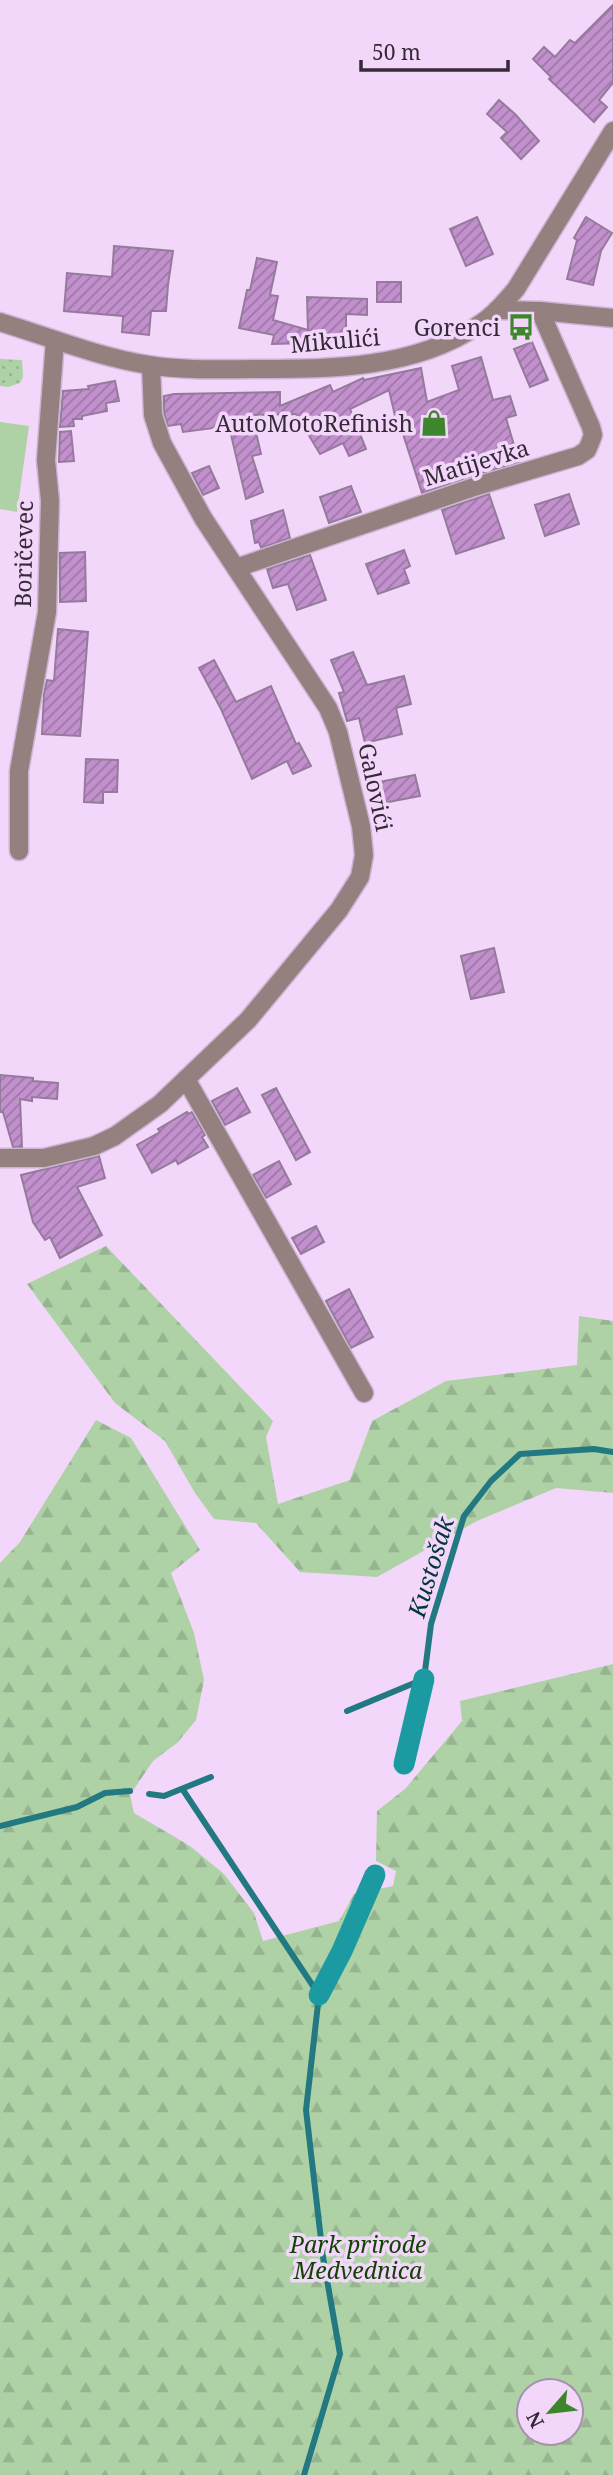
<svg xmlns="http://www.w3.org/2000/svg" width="613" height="2475" font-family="'Noto Serif',serif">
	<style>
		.green { fill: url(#green-dots) }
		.forest { fill: url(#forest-firs); fill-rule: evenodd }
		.pitch { fill: #aed1a6 }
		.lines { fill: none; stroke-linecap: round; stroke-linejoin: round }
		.stream { stroke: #237981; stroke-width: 6 }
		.canal { stroke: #1b9ba1; stroke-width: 21 }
		.building { fill: url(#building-hatch); stroke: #957b9b; stroke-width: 2 }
		.minor-casing { stroke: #cdb4d3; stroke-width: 21 }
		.minor { stroke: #958080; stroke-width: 18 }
		.labels { text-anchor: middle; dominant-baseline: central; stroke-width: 7; stroke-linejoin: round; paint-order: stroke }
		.poi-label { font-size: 23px; fill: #352a37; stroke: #f3d7fa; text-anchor: end }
		.street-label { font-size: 23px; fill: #352a37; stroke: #f3d7fa }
		.park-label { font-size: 23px; font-style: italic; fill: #114302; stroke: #f3d7fa }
		.water-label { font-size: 24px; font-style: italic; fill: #00373a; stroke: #f3d7fa }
	</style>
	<defs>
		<pattern id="green-dots" width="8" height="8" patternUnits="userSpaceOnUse" patternTransform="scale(1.75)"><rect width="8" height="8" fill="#aed1a6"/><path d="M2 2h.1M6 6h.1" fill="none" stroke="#96b490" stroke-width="1.8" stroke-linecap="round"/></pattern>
		<pattern id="forest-firs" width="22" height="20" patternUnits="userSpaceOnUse" patternTransform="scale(1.75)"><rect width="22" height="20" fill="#aed1a6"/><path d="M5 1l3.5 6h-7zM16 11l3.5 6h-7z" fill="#96b490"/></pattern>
		<pattern id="building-hatch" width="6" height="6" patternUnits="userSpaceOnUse" patternTransform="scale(1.75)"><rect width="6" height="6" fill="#c290cd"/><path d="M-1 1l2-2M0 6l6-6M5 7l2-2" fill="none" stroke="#9e76a7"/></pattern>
	</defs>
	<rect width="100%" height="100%" fill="#f3d7fa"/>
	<!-- green -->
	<path class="green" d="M0,359L22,360L23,377L20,383L8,387L0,386Z"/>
	<!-- forest -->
	<g class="forest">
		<path d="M106,1246L273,1421L266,1437L278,1504L350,1480L372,1421L446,1381L577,1365L579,1316L613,1321V1493L556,1488L477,1521L377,1577L300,1572L256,1523L214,1519L195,1493L165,1441L115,1403L27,1284Z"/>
		<path d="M96,1420L131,1438L200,1550L171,1573L194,1633L204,1680L196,1720L177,1743L153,1761L130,1795L134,1813L190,1846L224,1874L254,1913L263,1941L339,1921L354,1894L393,1886L396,1871L376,1861L377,1811L405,1789L462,1721L460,1701L613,1664V2475H0V1563L20,1542ZM571,2391V2433H529V2391Z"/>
	</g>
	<!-- pitch -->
	<path class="pitch" d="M0,422L29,426L17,512L0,509Z"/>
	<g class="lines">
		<!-- stream -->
		<g class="stream">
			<path d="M347,1711L424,1679L431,1624L464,1516L491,1481L520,1454L594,1449L613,1452"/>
			<path d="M183,1790L319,1995L306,2110L323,2257L340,2354L304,2475"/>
			<path d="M149,1794L164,1796L211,1777"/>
			<path d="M0,1826L77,1807L105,1793L130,1791"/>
		</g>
		<!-- canal -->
		<g class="canal">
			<path d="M404,1764L424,1679"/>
			<path d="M319,1995L342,1951L375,1875"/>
		</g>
	</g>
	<!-- building -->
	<g class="building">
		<path d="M613,5V83L599,100L607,107L594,122L549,79L551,77L533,59L544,47L555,57L570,40L575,43Z"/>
		<path d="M499,100L515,114L539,141L521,159L501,138L507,132L487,114Z"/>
		<path d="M477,217L493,254L466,266L450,229Z"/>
		<path d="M586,217L612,233L601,251L593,285L567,279L577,240L574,238Z"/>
		<path d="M114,246L173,251L168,285L166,311H151L149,335L122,332L123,316L64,311L67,273L112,277Z"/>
		<path d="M257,258L277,262L270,295L278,296L273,320L308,330L307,297L367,299V315L346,314V342L272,344L274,335L239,328L247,290H250Z"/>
		<rect x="377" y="282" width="24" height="20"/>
		<path d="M532,342L548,380L530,387L514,349Z"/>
		<path d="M481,357L493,400L510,396L516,415L506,418L519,462L422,493L402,431L399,433L389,390L350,409L366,449L349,456L343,443L320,454L296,414L252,415L261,454L252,456L263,492L246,499L229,426L183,432L181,424L168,426L164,413V396L174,394L280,392V406L330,385L333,392L363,378L364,380L421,368L427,402L459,390L452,366Z"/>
		<path d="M115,381L119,401L106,403L107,411L82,416V419H73L74,426L60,427L63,391L89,389L88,386Z"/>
		<path d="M71,431L74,461L59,462L60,432Z"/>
		<path d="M209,466L219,488L203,495L192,473Z"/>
		<path d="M351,486L361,512L329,523L320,497Z"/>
		<path d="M489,494L504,538L456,554L442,510Z"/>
		<path d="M569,494L579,524L545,536L535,505Z"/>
		<path d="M283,510L290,538L261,548L259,542L255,543L251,521Z"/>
		<path d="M404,550L410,566L404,569L409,583L378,594L366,564Z"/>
		<path d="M85,552L86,601L60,602V553Z"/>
		<path d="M310,555L326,600L297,610L288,584L273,588L267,569Z"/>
		<path d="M58,629L88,632L80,736L42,734L44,693L47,680L54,681Z"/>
		<path d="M353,652L367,685L404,676L411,704L396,708L402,734L365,743L359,718L347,721L339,693L344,692L331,660Z"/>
		<path d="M214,660L236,702L271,686L296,744L299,743L311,766L293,774L287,761L252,779L221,709L199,668Z"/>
		<path d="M86,759L118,760L117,792H103V803L84,802Z"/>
		<path d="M415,775L420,796L383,803L379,782Z"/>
		<path d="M494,948L504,992L471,999L461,956Z"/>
		<path d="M0,1075L33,1078V1081L58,1083L57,1099L32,1097V1101L20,1099L22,1147H13L3,1112H0Z"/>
		<path d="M237,1088L250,1112L225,1125L212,1101Z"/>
		<path d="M276,1088L310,1152L296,1160L262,1095Z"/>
		<path d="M187,1112L188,1114L192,1112L205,1135L202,1137L208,1147L178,1164L176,1160L152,1173L137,1145L160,1132L158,1129Z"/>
		<path d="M99,1156L105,1178L77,1187L102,1235L60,1258L50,1237L45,1240L33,1222L21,1175Z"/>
		<path d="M279,1161L291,1184L266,1198L253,1175Z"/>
		<path d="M316,1226L324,1242L301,1254L292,1238Z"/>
		<path d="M349,1289L373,1337L351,1348L326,1301Z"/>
	</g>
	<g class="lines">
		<defs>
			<g id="minor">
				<path d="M497,310L540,311L613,318"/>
				<path d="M0,322C49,337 98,357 149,365C186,371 223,369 260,369C333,369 414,368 477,326C492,317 504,303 516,289L613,131"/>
				<path d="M236,568L477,486L578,456L587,450L590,443L593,435L591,427L540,311"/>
				<path d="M19,851V771L47,612L50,501L46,460L55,340"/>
				<path d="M186,1079L364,1393"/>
				<path d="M0,1158H44L94,1146L115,1136L160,1104L248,1020L339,910L360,877L364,855L361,826L338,732L328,708L203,518L162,443L153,415L151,366"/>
			</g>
		</defs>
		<!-- minor casing -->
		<use href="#minor" class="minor-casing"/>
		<!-- minor -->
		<use href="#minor" class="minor"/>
	</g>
	<!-- icons -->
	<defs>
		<symbol id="bus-bare" viewBox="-9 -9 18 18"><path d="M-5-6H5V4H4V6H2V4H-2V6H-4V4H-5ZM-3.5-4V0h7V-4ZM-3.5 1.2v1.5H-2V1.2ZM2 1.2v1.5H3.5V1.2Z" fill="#3e862c" stroke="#f3d7fa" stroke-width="2.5" paint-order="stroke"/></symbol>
		<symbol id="shop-bare" viewBox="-9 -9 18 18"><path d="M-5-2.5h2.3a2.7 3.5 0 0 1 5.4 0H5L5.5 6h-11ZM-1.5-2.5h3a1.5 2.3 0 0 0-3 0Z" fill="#3e862c" stroke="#f3d7fa" stroke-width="2.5" paint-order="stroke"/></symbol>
	</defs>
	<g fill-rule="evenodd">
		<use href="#bus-bare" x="502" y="308" width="38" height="38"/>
		<use href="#shop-bare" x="415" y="404" width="38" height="38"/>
	</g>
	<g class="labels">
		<!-- poi labels -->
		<g class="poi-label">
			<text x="500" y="327">Gorenci</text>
			<text x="413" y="423">AutoMotoRefinish</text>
		</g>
		<!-- street labels -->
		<g class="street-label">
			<text transform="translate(335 340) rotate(-5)">Mikulići</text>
			<text transform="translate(476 462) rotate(-17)">Matijevka</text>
			<text transform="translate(23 554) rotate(-89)">Boričevec</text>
			<text transform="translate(376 787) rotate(78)">Galovići</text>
		</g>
		<!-- park labels -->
		<g class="park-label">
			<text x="358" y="2244">Park prirode<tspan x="358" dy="26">Medvednica</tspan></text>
		</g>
		<!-- water labels -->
		<g class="water-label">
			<text transform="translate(430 1567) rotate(-73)">Kustošak</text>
		</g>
	</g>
	<!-- north arrow -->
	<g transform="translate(550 2412) rotate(242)"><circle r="33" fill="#f3d7fa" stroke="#a792ac" stroke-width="2"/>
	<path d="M0-5L12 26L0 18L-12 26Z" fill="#3e862c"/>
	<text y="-10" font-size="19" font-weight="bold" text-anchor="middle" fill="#352a37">N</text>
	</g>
	<!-- scale -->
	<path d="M361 60v10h147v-10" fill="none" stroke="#352a37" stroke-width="3.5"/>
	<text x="372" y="60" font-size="21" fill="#352a37" stroke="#f3d7fa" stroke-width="5" paint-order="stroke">50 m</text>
</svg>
